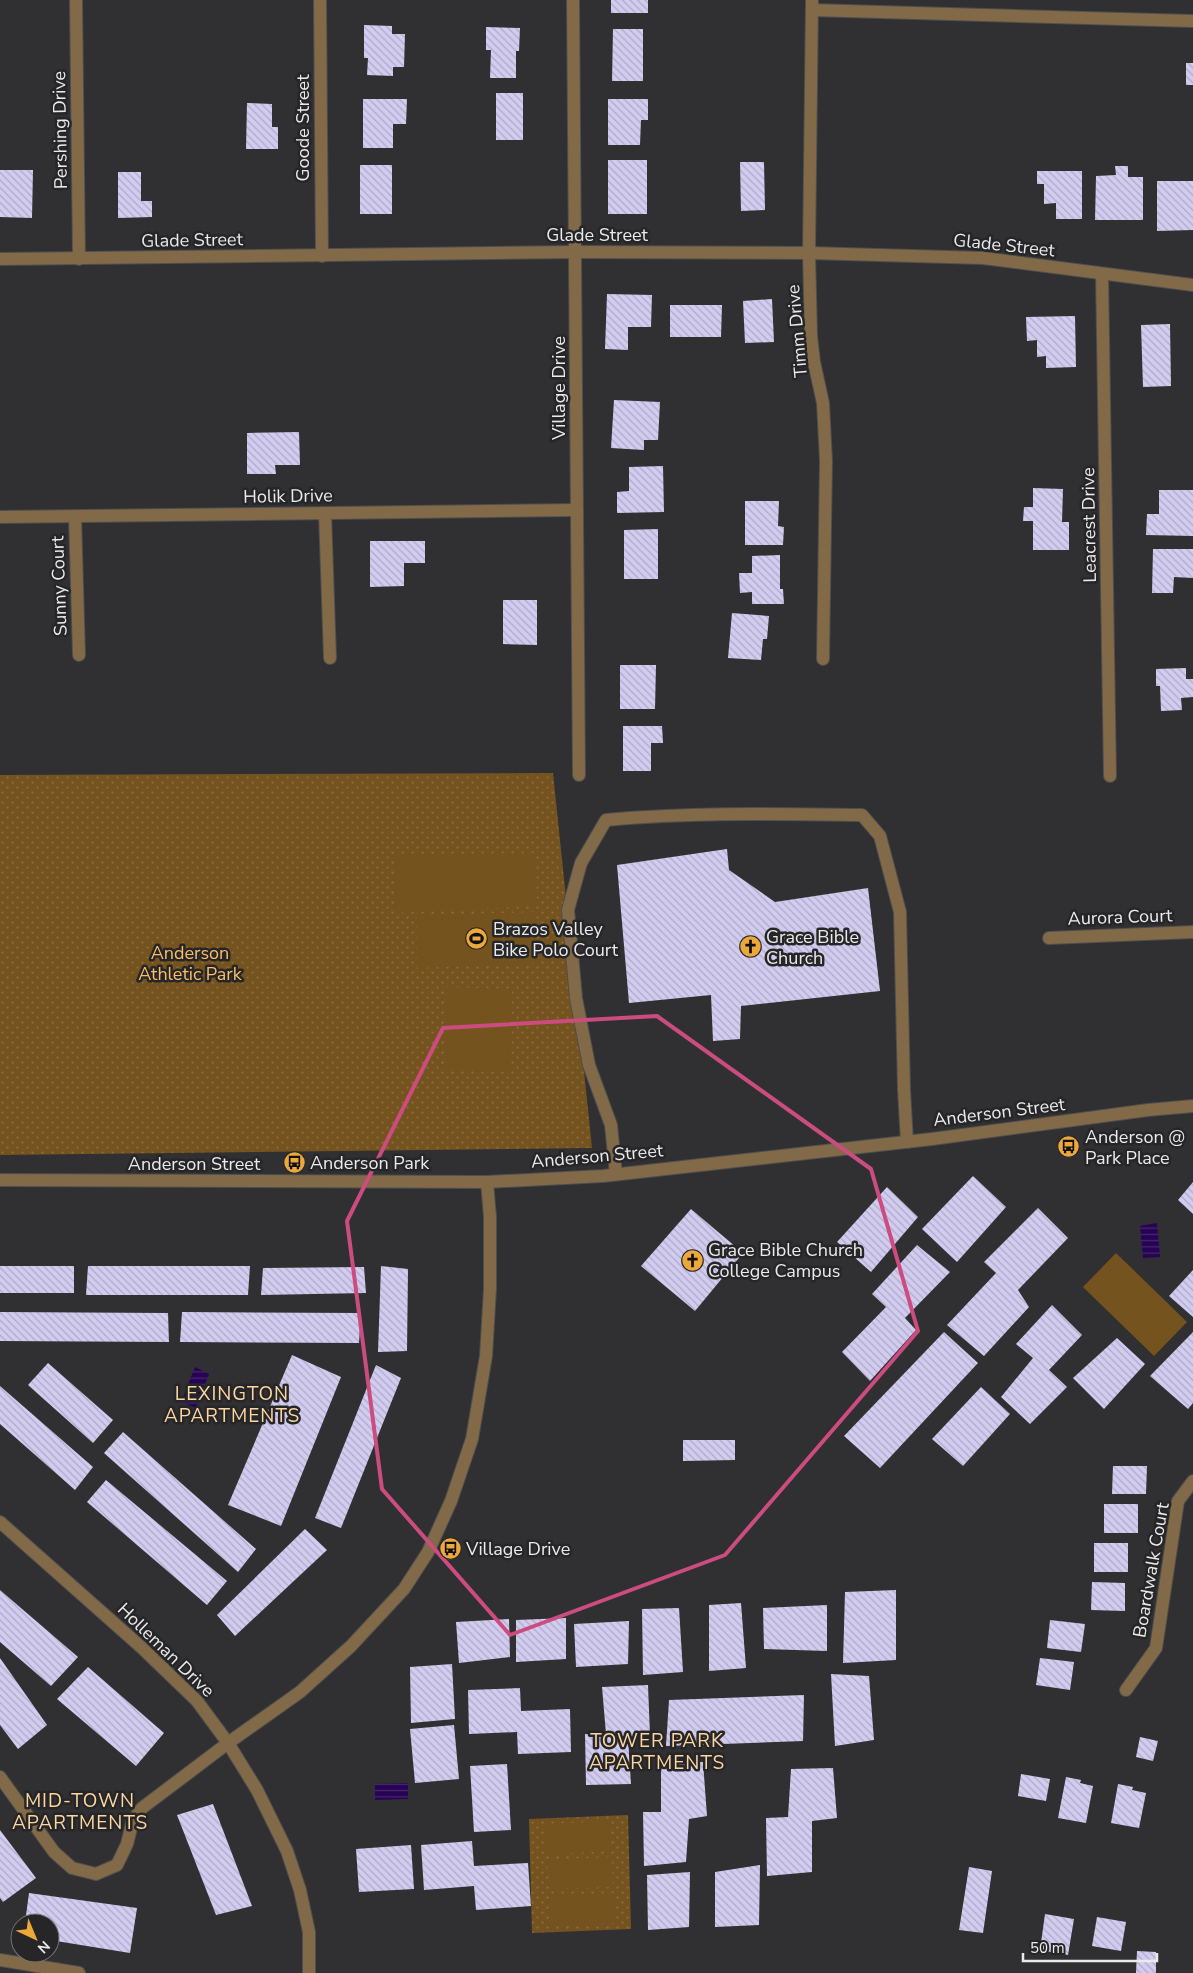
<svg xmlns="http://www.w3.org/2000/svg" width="1193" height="1973" font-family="'Nunito Sans',sans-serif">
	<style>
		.green { fill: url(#green-dots) }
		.pitch { fill: #75531f }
		.water { fill: url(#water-rules) }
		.building { fill: url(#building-back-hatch) }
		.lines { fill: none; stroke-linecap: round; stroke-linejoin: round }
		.minor-casing { stroke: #4e4e50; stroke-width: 14 }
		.minor { stroke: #826948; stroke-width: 12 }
		.marked { fill: none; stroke: #cc4c7f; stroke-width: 4; stroke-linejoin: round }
		.labels { text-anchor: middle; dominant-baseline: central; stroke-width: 5; stroke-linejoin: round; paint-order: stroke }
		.street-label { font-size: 18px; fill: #eaeaeb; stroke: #262628 }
		.poi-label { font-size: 18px; fill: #eaeaeb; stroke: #262628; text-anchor: start }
		.park-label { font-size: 18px; fill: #fbbe66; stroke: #262628 }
		.neighbourhood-label { font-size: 19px; letter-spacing: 1px; fill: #fcd6a1; stroke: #262628 }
	</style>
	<defs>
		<pattern id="green-dots" width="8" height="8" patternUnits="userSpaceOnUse" patternTransform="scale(1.25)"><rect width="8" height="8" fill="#75531f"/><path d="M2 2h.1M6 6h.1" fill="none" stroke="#896c40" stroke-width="1.8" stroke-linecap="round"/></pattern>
		<pattern id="water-rules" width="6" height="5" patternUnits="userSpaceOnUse" patternTransform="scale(1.25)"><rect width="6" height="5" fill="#260354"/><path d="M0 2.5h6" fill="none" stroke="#46286d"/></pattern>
		<pattern id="building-back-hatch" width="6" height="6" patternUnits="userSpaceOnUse" patternTransform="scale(1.25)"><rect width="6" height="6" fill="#d2ccf0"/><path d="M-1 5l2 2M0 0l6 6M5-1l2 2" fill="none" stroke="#afaac6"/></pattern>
	</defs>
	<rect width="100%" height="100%" fill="#303032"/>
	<!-- green -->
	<g class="green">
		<path d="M553,773L592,1148L0,1155V775Z"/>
		<path d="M628,1815L631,1929L532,1933L529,1819Z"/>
	</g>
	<!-- pitch -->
	<g class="pitch">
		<path d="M536,853L537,906L395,913L396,855Z"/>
		<path d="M536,912L538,963L417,968V916Z"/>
		<path d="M445,987L512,989L511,1072L445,1070Z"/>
		<path d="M1116,1253L1187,1322L1154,1356L1083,1287Z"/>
		<path d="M610,1821L611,1851L547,1854L546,1824Z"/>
		<path d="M612,1857L613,1887L549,1889L547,1860Z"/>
		<path d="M613,1893L614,1923L550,1925L549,1896Z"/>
	</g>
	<!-- water -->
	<g class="water">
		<path d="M1157,1223L1160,1257L1143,1258L1140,1226Z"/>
		<path d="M195,1367L209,1374L196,1408L181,1402Z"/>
		<path d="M408,1783V1799L375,1800V1784Z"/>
	</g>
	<!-- building -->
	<g class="building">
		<rect x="611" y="0" width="37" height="13"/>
		<path d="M364,25L392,26V34H405L404,67H393V76L367,75L368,58H364Z"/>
		<path d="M486,27L520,28L519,51H516V78H490L491,50H486Z"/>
		<path d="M613,29H643V81H612Z"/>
		<rect x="1186" y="63" width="7" height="22"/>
		<rect x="496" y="93" width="27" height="47"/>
		<path d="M363,99H407L406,124H393V148H363Z"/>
		<path d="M608,99H648V120H641L640,145H608Z"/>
		<path d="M247,103L272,104V127H278V149H246Z"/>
		<rect x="608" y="160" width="39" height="54"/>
		<path d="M740,162H764L765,210L741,211Z"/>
		<rect x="360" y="165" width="32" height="49"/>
		<path d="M1115,166H1128V177H1143V220H1095L1096,176L1116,175Z"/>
		<path d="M0,170H33L32,218L0,217Z"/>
		<path d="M1037,171H1082V219H1056V203L1044,204V184H1037Z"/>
		<path d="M118,172H141V201H152V217L118,218Z"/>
		<path d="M1157,181H1193V230L1157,231Z"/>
		<path d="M607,294L652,295L651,327H628V350L605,349Z"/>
		<path d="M772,299L774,342L745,343L743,301Z"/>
		<path d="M670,305H722L721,337H670Z"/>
		<path d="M1075,316L1076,367L1046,368V356L1037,357V340L1027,341L1026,317Z"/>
		<path d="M1170,324L1171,386L1143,387L1141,325Z"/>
		<path d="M614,400L660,402L658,440H644V450L611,448Z"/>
		<path d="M299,432L300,465H275L276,474H247V433Z"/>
		<path d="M663,466L664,512L617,513V492L629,491V467Z"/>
		<path d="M1033,488L1063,489L1062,522H1069V550H1033V521H1023L1024,507H1033Z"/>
		<path d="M1159,490H1193V536L1146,535L1147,514H1159Z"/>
		<path d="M745,501H779L778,526L784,527L783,545H745Z"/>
		<path d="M658,529V579H624V530Z"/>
		<path d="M370,541H425V563H404V586L370,587Z"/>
		<path d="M1153,549H1193V578L1174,577L1173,593H1152Z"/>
		<path d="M780,555V589H783L784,604H752V592L740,593L739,573H752V556Z"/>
		<path d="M503,600H537V645L503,644Z"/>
		<path d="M732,613L769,616L767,639H763L761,660L728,658Z"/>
		<path d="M620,665H656L655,709H620Z"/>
		<path d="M1186,668V679H1193V697L1181,698L1182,710L1161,711L1160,686H1156V669Z"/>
		<path d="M623,726H662L663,743H651V771H623Z"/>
		<path d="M727,849L729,870L775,902L868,888L880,991L741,1006L740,1039L713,1041L711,995L629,1003L617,865Z"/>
		<path d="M973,1176L1006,1207L957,1262L922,1229Z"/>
		<path d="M1193,1182V1214L1178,1200Z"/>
		<path d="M887,1187L918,1217L871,1272L837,1242Z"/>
		<path d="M1038,1208L1068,1238L1018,1290L1029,1307L984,1356L947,1325L996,1273L984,1262Z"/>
		<path d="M691,1209L743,1253L695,1311L641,1266Z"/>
		<path d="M917,1245L950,1272L905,1318L916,1330L870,1381L842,1352L886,1307L872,1294Z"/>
		<rect x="0" y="1266" width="74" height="27"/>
		<path d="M88,1266H250L248,1295H86Z"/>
		<path d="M381,1266L408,1269L407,1351L378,1352Z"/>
		<path d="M364,1267L366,1293L261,1295L263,1268Z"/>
		<path d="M1193,1270V1317L1169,1296Z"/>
		<path d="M1052,1305L1082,1335L1049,1370L1067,1387L1030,1424L1001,1397L1033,1358L1016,1344Z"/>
		<path d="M0,1312L168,1313L169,1342L0,1341Z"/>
		<path d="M182,1312L361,1313L359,1343L180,1342Z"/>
		<path d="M944,1332L978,1363L880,1468L844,1436Z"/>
		<path d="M1193,1332V1403L1188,1409L1150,1376Z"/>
		<path d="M1117,1338L1145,1364L1104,1409L1073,1378Z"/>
		<path d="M292,1355L341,1377L281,1526L228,1505Z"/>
		<path d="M48,1363L113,1420L93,1443L28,1385Z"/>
		<path d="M376,1365L401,1378L341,1528L315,1518Z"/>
		<path d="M0,1386L93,1467L75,1490L0,1424Z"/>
		<path d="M981,1387L1010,1414L963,1466L932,1439Z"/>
		<path d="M123,1432L256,1549L238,1572L104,1453Z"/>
		<path d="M683,1440H735V1460L683,1461Z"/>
		<path d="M1113,1466H1147L1146,1494H1112Z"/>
		<path d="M106,1480L227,1581L207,1605L87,1502Z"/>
		<rect x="1104" y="1504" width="34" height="29"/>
		<path d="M305,1529L327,1550L235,1636L217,1615Z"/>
		<rect x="1094" y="1543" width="34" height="29"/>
		<path d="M1092,1582L1125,1583V1611L1091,1610Z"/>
		<path d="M0,1590L78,1657L51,1686L0,1642Z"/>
		<path d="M896,1590V1660L843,1663L845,1592Z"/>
		<path d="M741,1603L746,1668L709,1671V1605Z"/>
		<path d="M827,1605V1651L764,1649L763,1608Z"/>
		<path d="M679,1608L683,1672L643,1675L642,1609Z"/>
		<path d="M566,1618V1659L516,1662V1620Z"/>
		<path d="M509,1619L510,1657L459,1663L456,1622Z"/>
		<path d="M1050,1620L1085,1624L1081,1652L1047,1648Z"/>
		<path d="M629,1621L628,1664L576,1667L574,1624Z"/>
		<path d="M0,1658L47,1725L18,1749L0,1725Z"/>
		<path d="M1040,1658L1074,1662L1070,1690L1036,1685Z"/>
		<path d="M452,1664L455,1719L411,1723L410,1667Z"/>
		<path d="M88,1667L164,1733L136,1766L57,1699Z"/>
		<path d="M831,1674L869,1676L874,1740L835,1746Z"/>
		<path d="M648,1685L650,1735L628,1738L631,1784L586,1785L585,1734H606L602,1687Z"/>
		<path d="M520,1688L521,1711L570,1709L571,1752L518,1754L517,1732L469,1734L468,1690Z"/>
		<path d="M804,1695L803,1741L666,1746L669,1700Z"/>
		<path d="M454,1725L459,1779L415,1783L410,1729Z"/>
		<path d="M1140,1737L1158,1741L1153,1761L1136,1757Z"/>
		<path d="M703,1762L707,1816L689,1819L686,1862L644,1866L643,1812H661V1764Z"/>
		<path d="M507,1764L511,1830L474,1832L470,1766Z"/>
		<path d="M833,1768L837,1818L812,1821V1872L767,1876L766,1818L788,1817L791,1769Z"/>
		<path d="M1021,1774L1050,1779L1046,1801L1018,1796Z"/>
		<path d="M1066,1777L1081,1780L1080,1783L1093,1786L1086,1823L1058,1818Z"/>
		<path d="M1118,1784L1133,1787L1132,1790L1146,1793L1139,1828L1111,1823Z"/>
		<path d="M213,1804L252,1906L216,1915L177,1815Z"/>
		<path d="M0,1830L36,1878L3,1902L0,1898Z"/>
		<path d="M472,1841L474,1866L528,1863L531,1906L476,1910L474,1886L424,1890L421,1845Z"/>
		<path d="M411,1845L414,1889L359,1892L356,1849Z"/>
		<path d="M760,1865L759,1925L715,1927V1872Z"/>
		<path d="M969,1867L992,1871L983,1933L959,1930Z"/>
		<path d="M690,1872L689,1927L648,1930L647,1875Z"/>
		<path d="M29,1893L137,1908L130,1953L50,1940V1923H25Z"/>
		<path d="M1045,1914L1074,1919L1068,1955L1040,1950Z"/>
		<path d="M1097,1917L1126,1922L1121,1951L1092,1946Z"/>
		<path d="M1137,1951L1156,1952V1973H1136Z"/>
	</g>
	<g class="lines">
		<defs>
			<g id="minor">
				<path d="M76,0L79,259"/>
				<path d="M320,0L322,256"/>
				<path d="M573,0L579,775"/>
				<path d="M812,0L809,253L811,336L814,362L823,403L826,461L823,659"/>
				<path d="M812,10L1193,21"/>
				<path d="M0,259L575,252L809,253L983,258L1193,285"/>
				<path d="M1102,274L1110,776"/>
				<path d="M325,513L330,658"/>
				<path d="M75,516L79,655"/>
				<path d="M0,517L577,510"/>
				<path d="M1049,938L1193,932"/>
				<path d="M616,1174L611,1125L589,1065L576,998L568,910L581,863L606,820C691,812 777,814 862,815L880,836L900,912L904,1090L907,1142"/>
				<path d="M0,1180L487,1182L603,1176L932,1139L1148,1110L1193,1106"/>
				<path d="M0,1522L141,1647L197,1701L228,1743L257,1790L287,1851L300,1890L309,1932V1973"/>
				<path d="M1126,1690L1156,1648L1178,1501L1193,1481"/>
				<path d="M0,1777L54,1852L72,1868L96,1874L117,1865L127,1844L133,1820L142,1808L228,1743L300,1692L351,1646L404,1589L428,1552L451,1501L472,1439L486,1356L490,1289V1217L487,1182"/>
				<path d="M0,1960L79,1973"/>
			</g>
		</defs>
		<!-- minor casing -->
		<use href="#minor" class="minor-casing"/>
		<!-- minor -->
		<use href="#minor" class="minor"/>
	</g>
	<!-- marked area -->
	<path class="marked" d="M657,1016L871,1169L918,1331L725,1555L510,1635L382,1489L347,1221L443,1028Z"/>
	<!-- icons -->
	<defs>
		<symbol id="stadium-disc" viewBox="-11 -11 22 22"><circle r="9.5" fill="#eda83b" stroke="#262628"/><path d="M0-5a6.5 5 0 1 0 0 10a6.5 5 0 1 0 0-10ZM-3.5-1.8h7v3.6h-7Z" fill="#111"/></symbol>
		<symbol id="church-disc" viewBox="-11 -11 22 22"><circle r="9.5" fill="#eda83b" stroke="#262628"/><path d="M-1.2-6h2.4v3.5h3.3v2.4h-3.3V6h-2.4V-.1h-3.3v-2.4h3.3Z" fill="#111"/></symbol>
		<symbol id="bus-disc" viewBox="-11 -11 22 22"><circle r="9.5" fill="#eda83b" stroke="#262628"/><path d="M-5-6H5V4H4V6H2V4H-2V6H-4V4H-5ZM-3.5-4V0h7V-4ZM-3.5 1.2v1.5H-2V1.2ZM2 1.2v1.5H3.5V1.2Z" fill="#111"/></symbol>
	</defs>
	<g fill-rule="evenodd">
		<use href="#stadium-disc" x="464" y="926" width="25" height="25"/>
		<use href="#church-disc" x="738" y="934" width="25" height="25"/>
		<use href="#bus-disc" x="1056" y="1134" width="25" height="25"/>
		<use href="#bus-disc" x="282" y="1150" width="25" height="25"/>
		<use href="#church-disc" x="680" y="1248" width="25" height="25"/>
		<use href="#bus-disc" x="438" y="1536" width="25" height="25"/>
	</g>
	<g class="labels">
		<!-- street labels -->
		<g class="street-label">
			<text transform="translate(303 128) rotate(-90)">Goode Street</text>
			<text transform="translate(60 130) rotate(-91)">Pershing Drive</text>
			<text x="597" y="235">Glade Street</text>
			<text transform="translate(192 240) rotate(-1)">Glade Street</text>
			<text transform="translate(1004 245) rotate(6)">Glade Street</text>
			<text transform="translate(797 331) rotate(-95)">Timm Drive</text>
			<text transform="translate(559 388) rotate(-90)">Village Drive</text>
			<text transform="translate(288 496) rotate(-1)">Holik Drive</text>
			<text transform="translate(1089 525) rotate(-91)">Leacrest Drive</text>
			<text transform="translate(59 586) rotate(-92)">Sunny Court</text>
			<text transform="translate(1120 917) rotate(-2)">Aurora Court</text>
			<text transform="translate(999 1112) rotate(-7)">Anderson Street</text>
			<text transform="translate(597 1156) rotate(-5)">Anderson Street</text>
			<text x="194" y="1164">Anderson Street</text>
			<text transform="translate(1151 1570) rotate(-80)">Boardwalk Court</text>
			<text transform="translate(166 1650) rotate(44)">Holleman Drive</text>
		</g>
		<!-- poi labels -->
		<g class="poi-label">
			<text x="493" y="929">Brazos Valley<tspan x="493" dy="21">Bike Polo Court</tspan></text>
			<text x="766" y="937">Grace Bible<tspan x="766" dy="21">Church</tspan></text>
			<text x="1085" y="1137">Anderson @<tspan x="1085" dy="21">Park Place</tspan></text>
			<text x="310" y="1163">Anderson Park</text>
			<text x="708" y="1250">Grace Bible Church<tspan x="708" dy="21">College Campus</tspan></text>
			<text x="466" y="1549">Village Drive</text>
		</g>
		<!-- park labels -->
		<g class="park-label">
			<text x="190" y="953">Anderson<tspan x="190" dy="21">Athletic Park</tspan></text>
		</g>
		<!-- neighbourhood labels -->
		<g class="neighbourhood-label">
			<text x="232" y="1394">LEXINGTON<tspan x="232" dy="22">APARTMENTS</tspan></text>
			<text x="657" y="1741">TOWER PARK<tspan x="657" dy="22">APARTMENTS</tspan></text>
			<text x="80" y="1801">MID-TOWN<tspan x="80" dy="22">APARTMENTS</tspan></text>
		</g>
	</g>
	<!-- north arrow -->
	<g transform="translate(35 1938) rotate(136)"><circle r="24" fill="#262628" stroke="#747476"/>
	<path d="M0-4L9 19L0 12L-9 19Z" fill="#eda83b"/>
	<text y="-8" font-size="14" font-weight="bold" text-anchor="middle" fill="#eaeaeb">N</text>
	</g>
	<!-- scale -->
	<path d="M1023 1953v8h134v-8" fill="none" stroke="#eaeaeb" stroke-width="2.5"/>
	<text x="1030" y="1953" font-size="15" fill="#eaeaeb" stroke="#262628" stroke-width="4" paint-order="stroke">50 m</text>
</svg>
